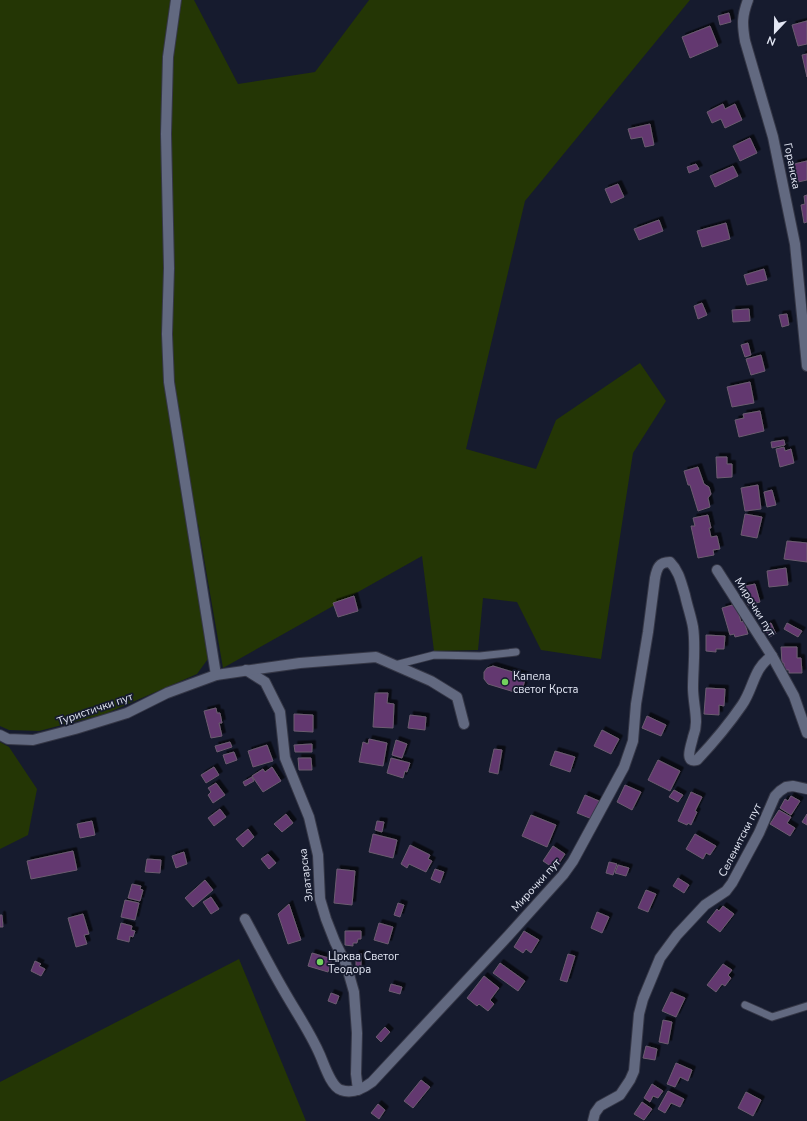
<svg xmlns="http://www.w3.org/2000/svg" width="807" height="1121" font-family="'Nunito Sans',sans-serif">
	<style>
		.green { fill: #243605 }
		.building { fill: #63376f; stroke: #6c5c70; filter: url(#shadow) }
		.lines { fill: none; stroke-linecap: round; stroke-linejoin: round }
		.service-casing { stroke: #353746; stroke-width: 9 }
		.minor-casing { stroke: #353746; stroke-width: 12 }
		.service { stroke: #626980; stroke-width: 7 }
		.minor { stroke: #626980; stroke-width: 10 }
		.poi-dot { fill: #73d25d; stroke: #161b2e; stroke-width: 1.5 }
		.labels { text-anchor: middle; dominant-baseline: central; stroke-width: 3.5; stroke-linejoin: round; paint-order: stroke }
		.street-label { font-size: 11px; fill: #e3e7f4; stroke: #161b2e }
		.poi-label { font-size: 11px; fill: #e3e7f4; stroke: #161b2e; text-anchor: start }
	</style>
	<defs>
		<filter id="shadow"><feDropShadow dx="3.5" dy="-3.5" stdDeviation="0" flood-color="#0009"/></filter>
	</defs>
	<rect width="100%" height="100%" fill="#161b2e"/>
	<!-- green -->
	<g class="green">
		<path d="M0,0H194L238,84L315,72L369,0H690L525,201L466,449L536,469L556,420L640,363L666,401L633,453L601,659L541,650L517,602L483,598L478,650L434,651L422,556L223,668L198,524L189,527L210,656L197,674L105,714L39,731L9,730L0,726Z"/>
		<path d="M0,742L9,747L37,789L28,835L0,849Z"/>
		<path d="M239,959L306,1121H0V1082Z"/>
	</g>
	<!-- building -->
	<g class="building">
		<path d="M729,13L731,22L720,25L718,16Z"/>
		<path d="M807,21V44L798,46L792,25Z"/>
		<path d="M710,26L718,46L690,58L682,37Z"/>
		<path d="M807,54V77L802,55Z"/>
		<path d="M723,104L725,109L735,104L742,120L725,128L721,119L712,123L707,112Z"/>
		<path d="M650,124L654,145L645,147L642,137L631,139L628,129Z"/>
		<path d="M750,138L757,153L740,161L733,146Z"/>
		<path d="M807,161V180L798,182L794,164Z"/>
		<path d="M696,164L699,169L689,173L687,167Z"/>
		<path d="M733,166L738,176L715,187L710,176Z"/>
		<path d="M618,184L624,197L611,203L605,189Z"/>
		<path d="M807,195V222L804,223L801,205L805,204L804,196Z"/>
		<path d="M659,220L663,231L639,240L634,229Z"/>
		<path d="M726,223L730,239L702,247L697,231Z"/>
		<path d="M764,269L767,280L747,285L744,275Z"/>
		<path d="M702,303L707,315L698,319L694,306Z"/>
		<path d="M749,309L750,321L733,322L732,310Z"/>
		<path d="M787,314L789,325L782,327L779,315Z"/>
		<path d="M748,343L751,355L745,357L741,345Z"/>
		<path d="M761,355L765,371L751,375L746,359Z"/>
		<path d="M750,382L754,403L732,407L727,387Z"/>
		<path d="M760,411L764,431L739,437L735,420L744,418L743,414Z"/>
		<path d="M784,440L785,445L772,448L771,442Z"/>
		<path d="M784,447L785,451L791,449L794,463L780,467L776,449Z"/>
		<path d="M716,457H727V464H732V477L717,478Z"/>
		<path d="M698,467L704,484L709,487L711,494L708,498L710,507L698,511L690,485H688L684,471Z"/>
		<path d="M758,485L761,509L745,511L741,488Z"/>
		<path d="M772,490L776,505L767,507L764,492Z"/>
		<path d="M745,514L762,517L757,538L741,535Z"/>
		<path d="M708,515L711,528H709L711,537L717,536L720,549L713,550L714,555L698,558L691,526H695L693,518Z"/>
		<path d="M787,541L807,543V562L784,559Z"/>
		<path d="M786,568L788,585L769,587L767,571Z"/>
		<path d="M755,584L760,602L748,605L746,596L744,597L741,587Z"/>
		<path d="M354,596L358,611L338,617L333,603Z"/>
		<path d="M736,604L741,622L744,621L748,634L735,637L734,634L730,635L722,608Z"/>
		<path d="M771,623L776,634L769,637L764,626Z"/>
		<path d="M787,623L802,631L798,637L784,629Z"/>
		<path d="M706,635L725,636L724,649H716V652L706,651Z"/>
		<path d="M781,647H797V658H801L802,673H789V670H784V663H782Z"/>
		<path d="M493,666L526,676L521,694L488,684L484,679V672L487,668Z"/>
		<path d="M706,688L725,689L724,706L719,705V715L704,714Z"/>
		<path d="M375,693H388L387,703L394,704L393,728L373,727Z"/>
		<path d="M216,708L217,713H220L222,723H219L222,736L211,738L204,711Z"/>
		<path d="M294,714L313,715V732L294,731Z"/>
		<path d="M410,715L426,717L425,730L408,728Z"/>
		<path d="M647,716L666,725L661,736L642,728Z"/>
		<path d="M602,730L619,739L611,754L594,746Z"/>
		<path d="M369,739L387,743L383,766L359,762L363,742L368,744Z"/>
		<path d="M396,740L407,744L402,758L392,755Z"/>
		<path d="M230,742L232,747L217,752L215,746Z"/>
		<path d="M312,744V752H295L294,745Z"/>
		<path d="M267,745L273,761L253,767L248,751Z"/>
		<path d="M494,749L502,750L498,774L489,772Z"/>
		<path d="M555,751L575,757L570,772L550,765Z"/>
		<path d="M234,752L237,760L226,764L223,755Z"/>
		<path d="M298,758H311L312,770H299Z"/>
		<path d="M391,758L410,763L407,772L405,771L403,778L387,773Z"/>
		<path d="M658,760L680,771L670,791L648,780Z"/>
		<path d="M214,767L219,775L206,783L201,775Z"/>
		<path d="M272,767L281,781L263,792L252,776L263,769L265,772Z"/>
		<path d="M252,777L254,781L245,786L243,782Z"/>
		<path d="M216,783L225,795L213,803L208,795L211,792L208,788Z"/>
		<path d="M625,785L641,792L632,810L617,802Z"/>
		<path d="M674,790L683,795L678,802L669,797Z"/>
		<path d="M691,792L702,797L695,811L697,812L691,825L688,823L687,825L678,821Z"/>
		<path d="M585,795L599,801L592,819L577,813Z"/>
		<path d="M791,796L800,801L791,815L780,808L785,799L788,801Z"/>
		<path d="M220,809L226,817L214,826L208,818Z"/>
		<path d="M779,810L791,817L787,823L795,828L790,836L770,824Z"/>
		<path d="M286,814L293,823L282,832L274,824Z"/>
		<path d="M807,814V825L802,822Z"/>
		<path d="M531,815L556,825L547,847L522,836Z"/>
		<path d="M92,821L95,835L80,838L77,824Z"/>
		<path d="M377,821L384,822L382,832L375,830Z"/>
		<path d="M248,829L254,837L243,847L236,839Z"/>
		<path d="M373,834L397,840L393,858L369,852Z"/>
		<path d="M695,834L716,846L710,855L706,853L703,859L686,849Z"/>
		<path d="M410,845L430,855L428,859L432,861L426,872L409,864L407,868L401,864Z"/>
		<path d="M553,846L565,854L555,869L543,861Z"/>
		<path d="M73,851L77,870L31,879L27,861Z"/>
		<path d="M184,852L187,864L176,868L172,856Z"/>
		<path d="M268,854L276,863L269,869L261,859Z"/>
		<path d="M147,859L161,860L160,873L145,872Z"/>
		<path d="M609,862L617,864L613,875L606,873Z"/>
		<path d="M618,865L629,868L626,876L615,873Z"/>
		<path d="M337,869L355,871L352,905L334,903Z"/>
		<path d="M435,869L444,872L440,883L431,879Z"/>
		<path d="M678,878L689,885L684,893L673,886Z"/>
		<path d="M205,880L213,890L193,907L185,898Z"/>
		<path d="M132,884L141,886L140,889L143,890L140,901L128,898Z"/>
		<path d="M646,890L656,894L648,912L638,908Z"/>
		<path d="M211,897L219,909L211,914L203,902Z"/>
		<path d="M125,900L139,903L135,920L121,917Z"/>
		<path d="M398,903L404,905L400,917L394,915Z"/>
		<path d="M289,904L301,940L288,944L278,914Z"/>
		<path d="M723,906L734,914L720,932L707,922L717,909L719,911Z"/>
		<path d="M597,912L609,917L602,933L591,928Z"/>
		<path d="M83,914L89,934L84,935L87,944L76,947L68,918Z"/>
		<path d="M0,915H2L3,927H0Z"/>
		<path d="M121,923L132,926L131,930L135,931L133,937L130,936L129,942L117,939Z"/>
		<path d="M379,923L393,927L388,944L374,940Z"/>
		<path d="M345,931H361V939H358L357,943H353V946L345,945Z"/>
		<path d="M524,931L539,940L531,953L526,949L523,953L514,947Z"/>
		<path d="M312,953L332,959L328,972L308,966Z"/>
		<rect x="356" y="954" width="5" height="14"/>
		<path d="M568,954L575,956L567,982L560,980Z"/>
		<path d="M35,961L41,964L39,966L45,969L41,976L31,971Z"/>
		<path d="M500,963L525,981L518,991L493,973Z"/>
		<path d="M723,964L732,970L728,975L731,978L725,986L722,984L716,992L707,985Z"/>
		<path d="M484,976L499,988L490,1000L494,1004L488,1011L479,1004L477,1006L467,998Z"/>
		<path d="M391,984L402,987L400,994L389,991Z"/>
		<path d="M671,992L685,998L676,1017L662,1011Z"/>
		<path d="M331,993L339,996L336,1004L328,1001Z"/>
		<path d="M663,1020L672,1022L668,1044L659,1042Z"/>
		<path d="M385,1027L390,1032L381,1042L376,1037Z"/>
		<path d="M646,1046L657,1049L655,1060L643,1058Z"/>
		<path d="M676,1063L692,1070L688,1081L680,1077L675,1087L667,1084Z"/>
		<path d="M421,1080L430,1087L413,1108L404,1101Z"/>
		<path d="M652,1084L663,1091L658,1098L653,1096L650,1102L644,1098Z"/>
		<path d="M668,1091L684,1099L680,1107L671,1103L665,1113L658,1109Z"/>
		<path d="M746,1092L761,1100L753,1116L738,1108Z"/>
		<path d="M642,1102L652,1109L644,1120L634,1114Z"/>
		<path d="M378,1104L385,1110L379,1119L371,1113Z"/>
	</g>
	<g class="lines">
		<defs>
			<g id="service">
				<path d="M395,665L434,655L480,656L516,652"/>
				<path d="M745,1005L772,1017L807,1006"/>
			</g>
			<g id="minor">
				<path d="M176,0L168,57L166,134L169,268L167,334L169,382L216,675"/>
				<path d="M748,0C742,16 742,24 745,41L773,137L795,244L807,366"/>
				<path d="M717,570L772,656L794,696L807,733"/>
				<path d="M246,670L265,682L280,712L285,758L309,817L318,855L320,899L326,919L335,942L346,964L354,992L357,1033L356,1074L358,1090"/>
				<path d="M0,735L8,739L33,740L75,729L127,713L167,693L216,675L300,663L376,657L431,681L457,697L464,724"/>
				<path d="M245,919C259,945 272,971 287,996C298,1015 311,1034 320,1055C324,1064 331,1087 341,1090C352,1094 364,1088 372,1082L508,936L563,875L573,861L624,767L633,741L636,704L648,632L655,578C657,568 659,562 670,562C679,571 681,582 685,595C687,605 691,616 693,627C696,647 693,668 693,688C693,699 696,711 696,722C696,727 695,732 693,737C692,743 683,764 697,760C713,743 729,724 742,705C754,688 753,668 772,656"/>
				<path d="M593,1121L595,1113L600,1106L620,1095L630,1080L634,1071L639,1014L643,999L660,958L677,935L705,905L726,891L732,883L759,833L775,796L780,791L786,787L793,786L807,789"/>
			</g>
		</defs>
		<!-- service casing -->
		<use href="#service" class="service-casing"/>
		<!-- minor casing -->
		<use href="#minor" class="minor-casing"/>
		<!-- service -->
		<use href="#service" class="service"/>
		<!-- minor -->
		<use href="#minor" class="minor"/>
	</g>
	<!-- markers -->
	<g class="poi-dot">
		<circle cx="505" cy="682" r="4"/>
		<circle cx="320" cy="962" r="4"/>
	</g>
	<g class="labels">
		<!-- street labels -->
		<g class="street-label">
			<text transform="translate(792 166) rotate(79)">Горанска</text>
			<text transform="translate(755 607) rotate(58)">Мирочки пут</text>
			<text transform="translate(95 709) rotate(-19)">Туристички пут</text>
			<text transform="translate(740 840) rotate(-63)">Селенитски пут</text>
			<text transform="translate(306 875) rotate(-97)">Златарска</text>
			<text transform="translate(536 885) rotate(-48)">Мирочки пут</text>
		</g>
		<!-- poi labels -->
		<g class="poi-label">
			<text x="513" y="676">Капела<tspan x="513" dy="13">светог Крста</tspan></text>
			<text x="328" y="956">Црква Светог<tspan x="328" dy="13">Теодора</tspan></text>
		</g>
	</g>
	<!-- north arrow -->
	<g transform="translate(775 32) rotate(202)" stroke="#161b2e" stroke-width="3" paint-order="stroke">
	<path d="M0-3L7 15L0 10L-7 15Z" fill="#e3e7f4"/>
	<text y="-6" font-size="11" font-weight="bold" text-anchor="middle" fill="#e3e7f4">N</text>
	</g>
</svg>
